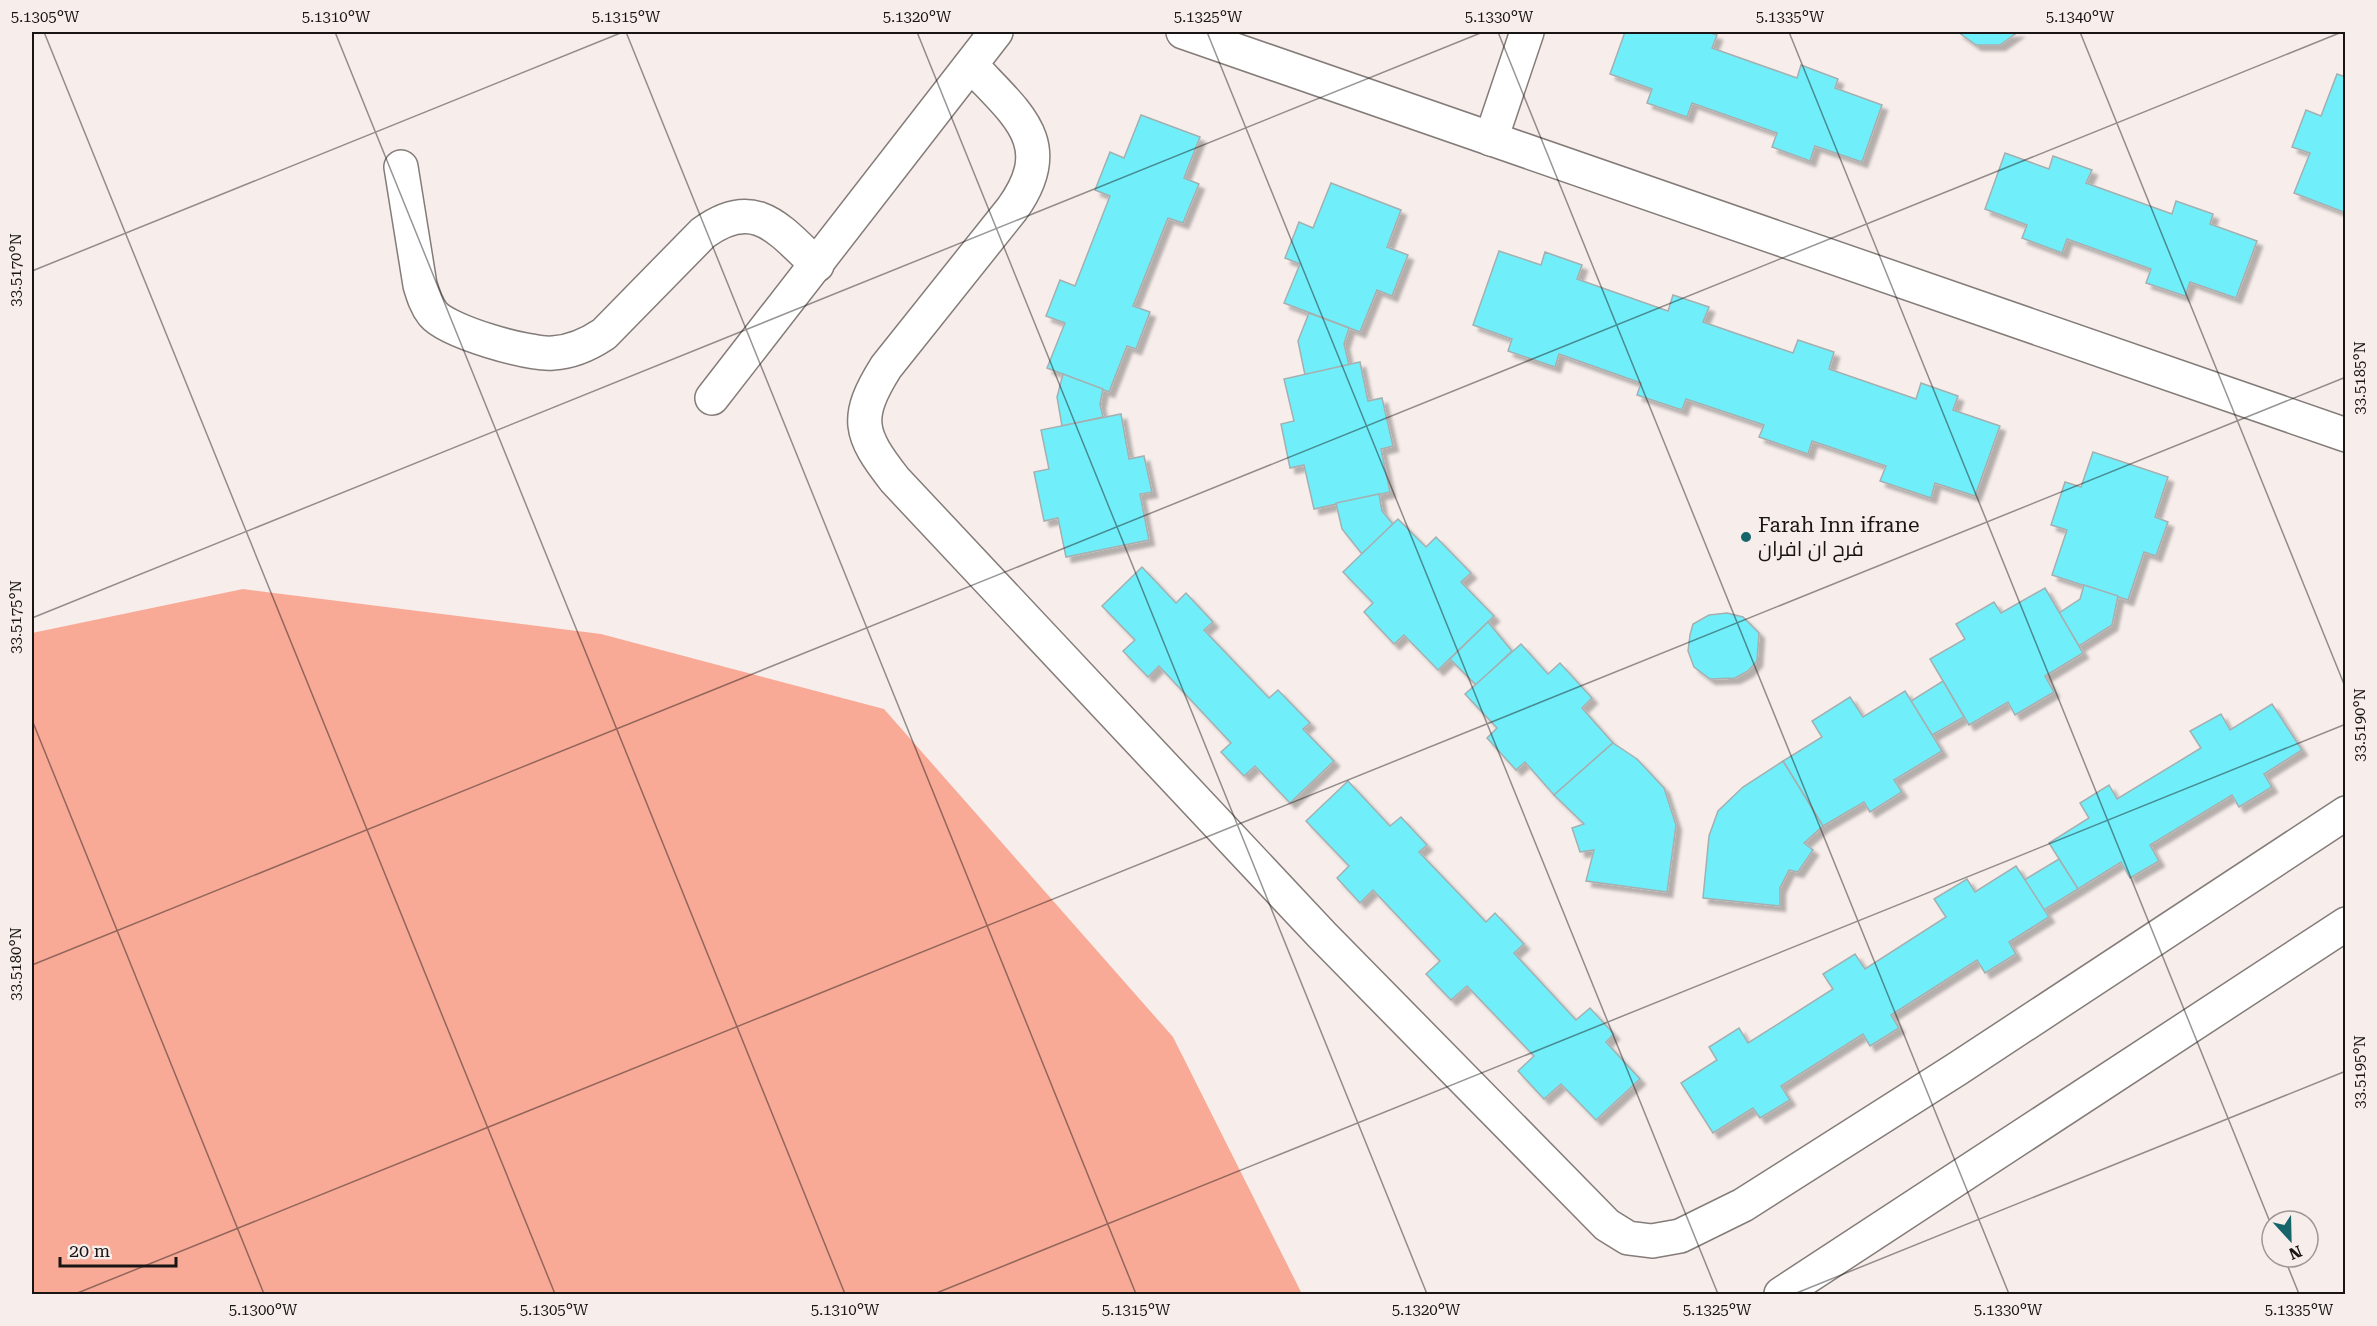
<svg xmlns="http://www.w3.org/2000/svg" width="2377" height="1326" font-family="'Roboto Serif',Cairo,serif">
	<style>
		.green { fill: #f8aa96 }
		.building { fill: #70effb; stroke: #a5afb0; stroke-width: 1.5; filter: url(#shadow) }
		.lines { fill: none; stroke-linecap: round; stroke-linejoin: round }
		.minor-casing { stroke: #847c79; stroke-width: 36 }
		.minor { stroke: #fff; stroke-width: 33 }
		.ticks { fill: none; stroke: #181514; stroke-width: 1.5; stroke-opacity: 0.45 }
		.poi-dot { fill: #16656b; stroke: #f7eeeb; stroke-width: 2 }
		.labels { text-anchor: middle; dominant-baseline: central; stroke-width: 6; stroke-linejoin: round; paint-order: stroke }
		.poi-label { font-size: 21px; fill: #181514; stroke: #f7eeeb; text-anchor: start }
		.neatline { fill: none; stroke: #181514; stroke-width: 2 }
		.ticks-label { font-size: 15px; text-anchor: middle; fill: #181514 }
	</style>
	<defs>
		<filter id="shadow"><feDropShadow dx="5.5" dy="5.5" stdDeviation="1.5" flood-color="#0004"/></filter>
	</defs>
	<rect width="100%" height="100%" fill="#f7eeeb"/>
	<!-- green -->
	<path class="green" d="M243,589L601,634L884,709L1173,1037L1302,1294H32V633Z"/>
	<!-- building -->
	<g class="building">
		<path d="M1625,32H1708L1717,35L1712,48L1797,78L1801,65L1838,79L1835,88L1882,105L1862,162L1815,146L1810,161L1772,147L1777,133L1692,103L1687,117L1647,103L1652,89L1610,74Z"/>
		<path d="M1958,32H2018L2000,45H1976Z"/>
		<path d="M2337,74L2346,77V213L2294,193L2310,153L2292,147L2306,110L2321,116Z"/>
		<path d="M1141,115L1200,137L1184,178L1199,184L1183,223L1168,218L1133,306L1150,312L1136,349L1127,346L1109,392L1047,368L1065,323L1046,316L1060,280L1075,286L1110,196L1095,190L1110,152L1124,158Z"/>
		<path d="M2005,153L2049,169L2053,156L2092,170L2086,183L2172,214L2176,201L2213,214L2210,224L2257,241L2236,298L2190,282L2185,296L2146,283L2151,269L2067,239L2062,253L2022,238L2027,225L1985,209Z"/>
		<path d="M1331,183L1401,210L1387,247L1408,255L1392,296L1377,290L1360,332L1284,303L1300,264L1285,258L1299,222L1313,228Z"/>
		<path d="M1499,251L1541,265L1545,252L1582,265L1577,279L1668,311L1673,295L1709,307L1703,322L1793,353L1798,340L1834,352L1829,369L1916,399L1921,383L1958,396L1953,410L2000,426L1975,496L1935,483L1931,498L1880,481L1886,466L1812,441L1808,454L1759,437L1764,425L1686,399L1682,410L1637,395L1641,383L1559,354L1555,367L1508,351L1512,339L1473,325Z"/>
		<path d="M1309,313L1349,328L1344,344L1349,365L1305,375L1298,341Z"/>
		<path d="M1360,362L1368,401L1382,398L1393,446L1381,449L1390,492L1314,509L1304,465L1290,468L1281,424L1294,421L1284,379Z"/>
		<path d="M1063,374L1103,389L1100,404L1103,417L1062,426L1057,397Z"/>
		<path d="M1121,414L1129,459L1144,456L1152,492L1140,494L1149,540L1066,557L1058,518L1044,521L1034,472L1049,469L1041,430Z"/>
		<path d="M2093,452L2168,477L2155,517L2168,522L2156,556L2144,552L2128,600L2052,575L2067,530L2051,525L2065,482L2081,487Z"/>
		<path d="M1379,494L1382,511L1393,524L1362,554L1342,529L1336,503Z"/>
		<path d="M1398,519L1426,547L1436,537L1471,573L1461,582L1494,616L1438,670L1404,635L1394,644L1364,612L1373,603L1343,572Z"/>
		<path d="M1142,567L1176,603L1186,593L1213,622L1204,630L1269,698L1278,690L1310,723L1303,729L1334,761L1290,803L1255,766L1244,776L1221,752L1231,743L1159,666L1148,677L1123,651L1135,640L1102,606Z"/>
		<path d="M2084,585L2118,596L2112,625L2079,646L2059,613L2080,599Z"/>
		<path d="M2045,588L2083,653L2045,676L2054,692L2015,715L2008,702L1969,725L1930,659L1965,639L1956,624L1994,602L2001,613Z"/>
		<path d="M1727,613L1743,617L1759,633L1757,661L1748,671L1735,678L1710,679L1694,667L1688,651L1690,635L1693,624L1709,615Z"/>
		<path d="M1488,622L1512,651L1476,685L1450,659Z"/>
		<path d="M1521,644L1548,674L1560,663L1592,698L1582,708L1613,743L1554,795L1525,762L1516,770L1487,738L1497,728L1465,694Z"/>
		<path d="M1943,681L1964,717L1932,735L1911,701Z"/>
		<path d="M1905,691L1942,751L1894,780L1902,792L1870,812L1864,802L1823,826L1783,761L1822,737L1812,721L1850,697L1863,717Z"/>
		<path d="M2272,704L2302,750L2264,774L2272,787L2239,807L2232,795L2150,845L2159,861L2130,878L2121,862L2078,889L2049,843L2089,818L2080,803L2109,785L2117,799L2201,748L2190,731L2221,714L2230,730Z"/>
		<path d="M1613,743L1637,759L1664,788L1676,825L1667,892L1586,881L1594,850L1580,852L1572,828L1584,824L1554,795Z"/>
		<path d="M1783,761L1823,826L1804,843L1813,850L1798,872L1789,870L1780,888V906L1703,898L1709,836L1718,811L1743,787Z"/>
		<path d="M1348,781L1390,826L1401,817L1427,845L1419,852L1486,922L1495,913L1524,944L1514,953L1576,1020L1590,1008L1614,1034L1606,1042L1640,1079L1596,1120L1561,1084L1544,1099L1518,1071L1534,1056L1467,986L1451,1000L1426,974L1440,961L1373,890L1360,903L1337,878L1349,866L1306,821Z"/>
		<path d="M2059,859L2078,889L2044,910L2024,880Z"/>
		<path d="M2016,866L2049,917L2009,942L2016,954L1985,973L1977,960L1891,1015L1899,1028L1870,1046L1863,1034L1781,1086L1790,1100L1760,1118L1753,1108L1713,1133L1681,1083L1717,1060L1709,1047L1739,1028L1748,1043L1833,989L1823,974L1855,954L1865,969L1946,917L1934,899L1967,879L1975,892Z"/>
	</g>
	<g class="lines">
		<defs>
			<g id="minor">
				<path d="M1183,32L2346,435"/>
				<path d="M971,65C1016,114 1060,143 1012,209L886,367C854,418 859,434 895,480L1322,935L1607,1225L1628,1238L1652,1241L1680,1236L1743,1205L1957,1069L2346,813"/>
				<path d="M1491,139L1527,32"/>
				<path d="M401,167L420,285C423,295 426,305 433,314C448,332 529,355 553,353C572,352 589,344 604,334L703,233C755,195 779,229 817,265"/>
				<path d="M712,398L996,32"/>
				<path d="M1781,1294L2346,924"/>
			</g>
		</defs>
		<!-- minor casing -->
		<use href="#minor" class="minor-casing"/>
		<!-- minor -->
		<use href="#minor" class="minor"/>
	</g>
	<!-- ticks -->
	<path class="ticks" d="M44,32L555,1294M335,32L845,1294M626,32L1136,1294M917,32L1427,1294M1207,32L1718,1294M1498,32L2009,1294M1789,32L2272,1227M2080,32L2346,689M32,271L623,32M32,618L1483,32M32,720L264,1294M32,965L2342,32M2284,1257L2299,1294M75,1294L2346,377M934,1294L2346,724M1794,1294L2346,1071"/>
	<!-- markers -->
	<circle class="poi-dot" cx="1746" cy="537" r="6"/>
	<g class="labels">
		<!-- poi labels -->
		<g class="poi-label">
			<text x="1758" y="525">Farah Inn ifrane<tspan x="1758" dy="24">فرح ان افران</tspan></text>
		</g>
	</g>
	<!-- border -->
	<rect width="2377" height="1326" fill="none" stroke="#f7eeeb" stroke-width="66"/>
	<!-- north arrow -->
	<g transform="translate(2290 1239) rotate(158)"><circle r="28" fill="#f7eeeb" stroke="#9e9795" stroke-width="1.5"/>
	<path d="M0-4.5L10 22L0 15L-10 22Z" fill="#16656b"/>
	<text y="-9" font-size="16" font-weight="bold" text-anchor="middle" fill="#181514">N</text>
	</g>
	<!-- scale -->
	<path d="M60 1257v9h116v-9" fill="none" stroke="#181514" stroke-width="3"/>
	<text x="69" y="1257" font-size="18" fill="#181514" stroke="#f7eeeb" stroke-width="4.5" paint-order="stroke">20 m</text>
	<rect x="33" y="33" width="2311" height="1260" class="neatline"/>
	<g class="ticks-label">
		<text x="45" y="22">5.1305°W</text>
		<text x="336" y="22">5.1310°W</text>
		<text x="626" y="22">5.1315°W</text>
		<text x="917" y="22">5.1320°W</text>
		<text x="1208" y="22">5.1325°W</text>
		<text x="1499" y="22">5.1330°W</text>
		<text x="1790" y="22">5.1335°W</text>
		<text x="2080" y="22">5.1340°W</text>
		<text transform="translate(16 270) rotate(-90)" y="5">33.5170°N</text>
		<text transform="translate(2360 378) rotate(-90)" y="5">33.5185°N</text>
		<text transform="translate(16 617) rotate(-90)" y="5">33.5175°N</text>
		<text transform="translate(2360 725) rotate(-90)" y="5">33.5190°N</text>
		<text transform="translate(16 964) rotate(-90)" y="5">33.5180°N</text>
		<text transform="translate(2360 1072) rotate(-90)" y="5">33.5195°N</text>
		<text x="263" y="1315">5.1300°W</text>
		<text x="554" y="1315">5.1305°W</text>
		<text x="845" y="1315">5.1310°W</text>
		<text x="1136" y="1315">5.1315°W</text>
		<text x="1426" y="1315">5.1320°W</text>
		<text x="1717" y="1315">5.1325°W</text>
		<text x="2008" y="1315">5.1330°W</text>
		<text x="2299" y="1315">5.1335°W</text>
	</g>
</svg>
